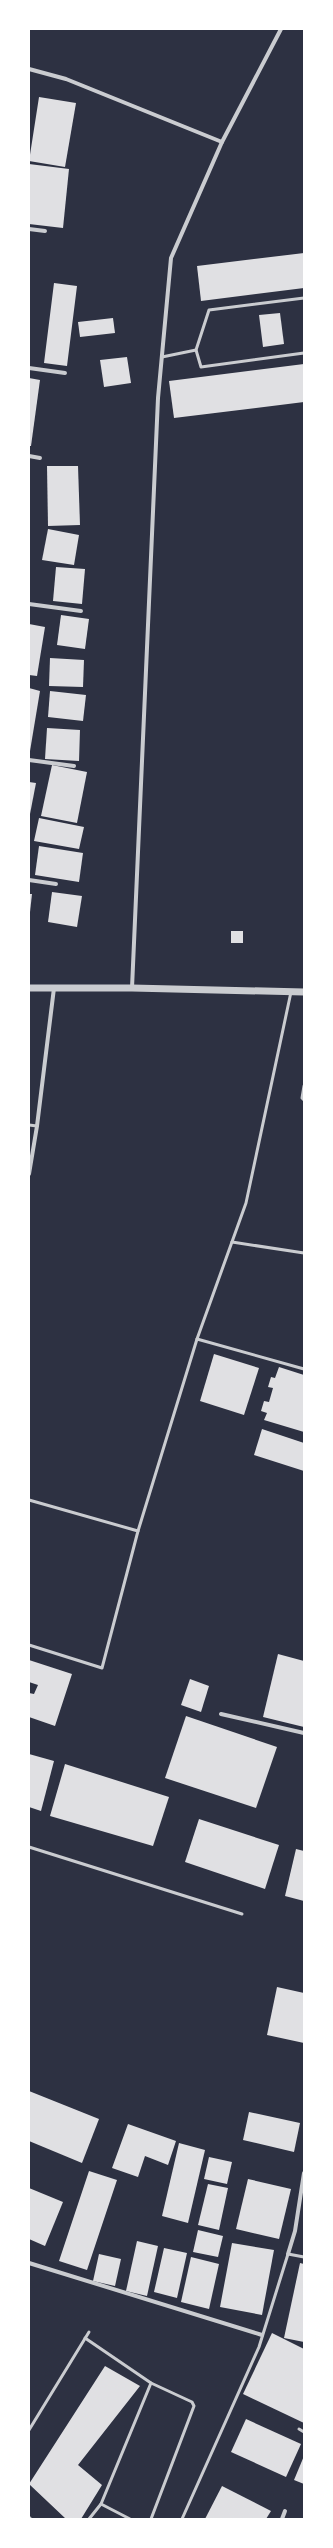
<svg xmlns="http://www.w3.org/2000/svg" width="333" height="2548" font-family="'PT Serif',serif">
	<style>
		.building { fill: #e0e0e3 }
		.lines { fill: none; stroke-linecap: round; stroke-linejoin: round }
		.service { stroke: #caccd0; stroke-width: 3 }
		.minor { stroke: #caccd0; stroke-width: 4 }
		.tertiary { stroke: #caccd0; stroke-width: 7 }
	</style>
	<rect width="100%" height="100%" fill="#2d3142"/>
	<!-- building -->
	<g class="building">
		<path d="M39,97L76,103L65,167L29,161Z"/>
		<path d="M29,164L69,169L63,228L29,224Z"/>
		<path d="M304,253V288L201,301L197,266Z"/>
		<path d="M54,283L77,286L67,366L44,363Z"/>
		<path d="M280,313L284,344L263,347L259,315Z"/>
		<path d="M113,318L115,333L80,337L78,322Z"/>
		<path d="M127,357L131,383L104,387L100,360Z"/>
		<path d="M304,364V402L174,418L169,381Z"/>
		<path d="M29,378L40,380L31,446H29Z"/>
		<path d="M47,466H78L80,525L48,526Z"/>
		<path d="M48,529L79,535L74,565L42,560Z"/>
		<path d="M56,567L85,569L82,604L53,601Z"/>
		<path d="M61,615L89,619L85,649L57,645Z"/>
		<path d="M29,624L45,627L37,676L29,675Z"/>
		<path d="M50,658L84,660L83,687L49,686Z"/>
		<path d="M29,688L40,691L30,751H29Z"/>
		<path d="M50,691L86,695L83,721L48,717Z"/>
		<path d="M47,728L80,730L79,761L45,759Z"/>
		<path d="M52,765L87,772L77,823L41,816Z"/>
		<path d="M29,782L36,783L30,814H29Z"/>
		<path d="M39,818L84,827L79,849L34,841Z"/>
		<path d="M39,846L83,853L79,882L35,875Z"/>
		<path d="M52,892L82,896L77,927L48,922Z"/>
		<path d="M29,894H32L30,912H29Z"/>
		<rect x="231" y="931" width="12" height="12"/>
		<path d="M214,1354L259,1368L244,1415L200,1401Z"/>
		<path d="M279,1367L304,1375V1432L264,1420L267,1413L261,1411L264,1401L269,1402L273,1388L268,1387L271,1377L275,1378Z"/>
		<path d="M262,1429L304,1443V1471L254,1455Z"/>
		<path d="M278,1654L304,1661V1727L263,1717Z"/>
		<path d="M29,1660L72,1674L55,1726L29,1717V1693L34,1694L38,1685L29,1682Z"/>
		<path d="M190,1679L209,1686L201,1712L181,1705Z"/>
		<path d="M186,1716L277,1747L256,1808L165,1778Z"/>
		<path d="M29,1754L54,1761L41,1811L29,1807Z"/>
		<path d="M65,1764L169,1797L153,1846L50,1816Z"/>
		<path d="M199,1819L279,1845L265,1889L185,1862Z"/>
		<path d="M296,1849L304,1851V1901L285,1896Z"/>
		<path d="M277,1987L304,1993V2043L267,2035Z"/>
		<path d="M29,2091L99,2119L82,2163L29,2141Z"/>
		<path d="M249,2112L300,2123L294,2152L243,2140Z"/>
		<path d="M128,2124L176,2141L168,2165L145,2156L138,2177L112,2168Z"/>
		<path d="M179,2143L205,2150L188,2223L162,2216Z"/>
		<path d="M209,2157L232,2162L227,2184L204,2179Z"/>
		<path d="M89,2171L117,2180L87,2270L59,2261Z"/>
		<path d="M248,2179L291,2189L279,2239L236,2229Z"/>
		<path d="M208,2184L228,2188L219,2230L198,2225Z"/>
		<path d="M29,2188L63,2202L45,2246L29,2239Z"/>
		<path d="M198,2230L223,2236L218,2257L193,2252Z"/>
		<path d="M137,2241L158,2246L147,2296L126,2291Z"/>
		<path d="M232,2243L274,2250L262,2315L220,2307Z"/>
		<path d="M164,2248L187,2253L177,2298L154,2292Z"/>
		<path d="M99,2254L121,2259L115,2286L93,2281Z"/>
		<path d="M191,2257L219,2264L209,2309L181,2302Z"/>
		<path d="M300,2263L304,2264V2342L284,2338Z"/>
		<path d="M272,2333L304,2349V2423L243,2394Z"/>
		<path d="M105,2366L140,2386L78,2465L102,2485L81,2519H66L29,2484Z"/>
		<path d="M246,2419L301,2444L286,2477L231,2452Z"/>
		<path d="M304,2456V2484L294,2480Z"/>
		<path d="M222,2486L271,2511L266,2519H205Z"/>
	</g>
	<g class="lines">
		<!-- service -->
		<g class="service">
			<path d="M304,298L209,310L196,350L201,367L304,353"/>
			<path d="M162,357L196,350"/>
			<path d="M304,1086L302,1098L304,1100"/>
			<path d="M29,1125L37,1126"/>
			<path d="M232,1242L304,1253"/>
			<path d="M197,1339L304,1369"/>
			<path d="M29,1500L138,1531L102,1668L29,1645"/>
			<path d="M138,1531L197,1339L246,1203L291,992"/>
			<path d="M29,1847L242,1914"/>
			<path d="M85,2338L151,2383L101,2504L89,2519"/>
			<path d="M299,2429L304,2432"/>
			<path d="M29,2430L89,2332"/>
			<path d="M101,2504L130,2519"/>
			<path d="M151,2519L194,2406L192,2402L151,2383"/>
			<path d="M182,2519L259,2347L288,2254L304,2257"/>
		</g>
		<!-- minor -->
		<g class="minor">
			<path d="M29,69L66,79L222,142"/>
			<path d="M29,229L45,231"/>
			<path d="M29,368L65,373"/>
			<path d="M29,456L40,458"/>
			<path d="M29,604L81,611"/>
			<path d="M29,760L74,766"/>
			<path d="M29,880L56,884"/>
			<path d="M132,988L158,398L171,258L222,142L281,29"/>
			<path d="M29,1174L37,1126L54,988"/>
			<path d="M221,1714L304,1733"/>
			<path d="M288,2254L295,2231L304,2173"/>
			<path d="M29,2263L262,2335"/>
			<path d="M29,2518L30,2519"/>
			<path d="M282,2519L285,2511"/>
		</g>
		<!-- tertiary -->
		<path class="tertiary" d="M29,988H132L304,992"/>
	</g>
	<!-- border -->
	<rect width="333" height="2548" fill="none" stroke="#ffffff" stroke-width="60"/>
</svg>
